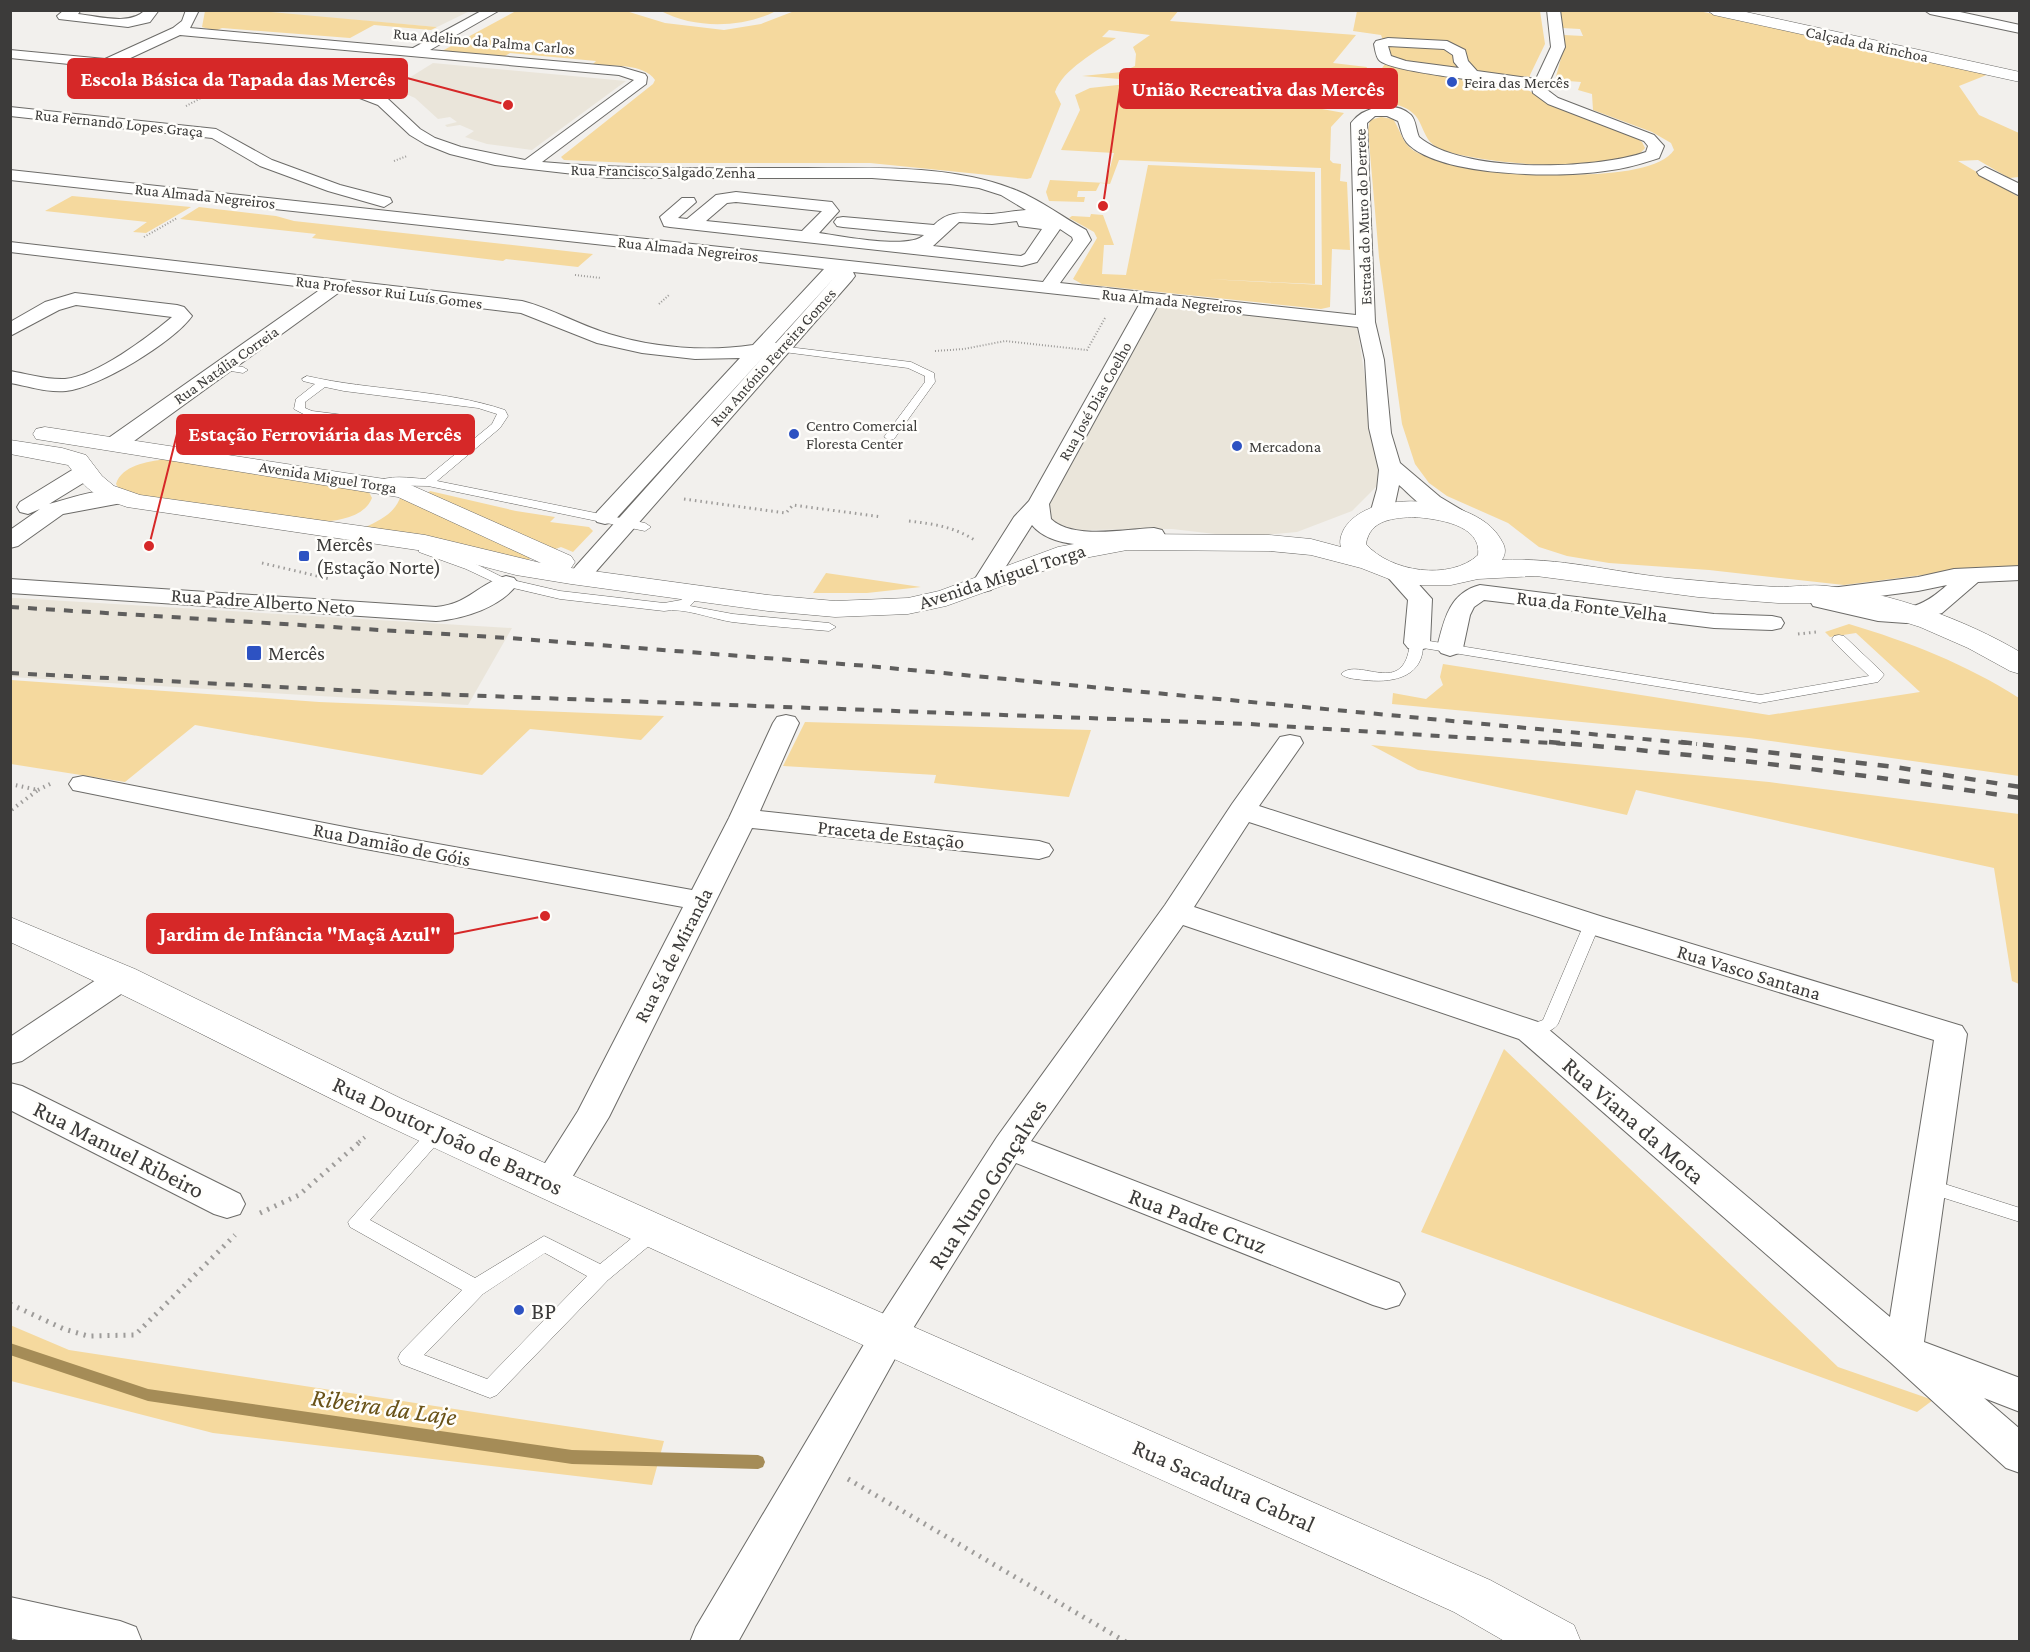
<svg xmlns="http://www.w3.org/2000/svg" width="2030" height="1652" font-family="'Crimson Pro',serif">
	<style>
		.built { fill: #eae5da }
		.green { fill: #f5d99e }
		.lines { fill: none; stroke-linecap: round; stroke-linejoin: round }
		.stream { fill: #a58c57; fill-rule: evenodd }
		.service-casing { stroke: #6c6b68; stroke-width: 1 }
		.minor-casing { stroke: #6c6b68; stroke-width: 2 }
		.tertiary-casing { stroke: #6c6b68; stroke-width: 1 }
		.path-far3 { stroke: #9e9c9a; stroke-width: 2; stroke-dasharray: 1 2; stroke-linecap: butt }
		.path-far2 { stroke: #9e9c9a; stroke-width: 3; stroke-dasharray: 1.5 4; stroke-linecap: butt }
		.path-far1 { stroke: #9e9c9a; stroke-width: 4; stroke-dasharray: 1.5 4.5; stroke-linecap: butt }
		.path { stroke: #9e9c9a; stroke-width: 5; stroke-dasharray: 2 6; stroke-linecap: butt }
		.service { fill: #fff; fill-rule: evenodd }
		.minor { fill: #fff; fill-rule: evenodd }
		.tertiary { fill: #fff; fill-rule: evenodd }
		.rail-far1 { stroke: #5f5e5d; stroke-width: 4; stroke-dasharray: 9 9; stroke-linecap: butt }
		.rail { stroke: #5f5e5d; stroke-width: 4.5; stroke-dasharray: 11 11; stroke-linecap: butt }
		.poi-dot { fill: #2d52c2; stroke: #fffefb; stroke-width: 2 }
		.labels { text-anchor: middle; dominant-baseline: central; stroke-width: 5; stroke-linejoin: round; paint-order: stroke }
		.far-street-label { font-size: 16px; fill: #3c3b3a; stroke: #fffefb }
		.far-poi-label { font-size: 16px; fill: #3c3b3a; stroke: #fffefb; text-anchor: start }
		.poi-label { font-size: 20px; fill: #3c3b3a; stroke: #fffefb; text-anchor: start }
		.street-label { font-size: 20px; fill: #3c3b3a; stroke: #fffefb }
		.near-street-label { font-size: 24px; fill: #3c3b3a; stroke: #fffefb }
		.near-poi-label { font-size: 24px; fill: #3c3b3a; stroke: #fffefb; text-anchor: start }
		.near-water-label { font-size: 26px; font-style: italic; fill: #685117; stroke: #fffefb }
		.leader { fill: none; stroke: #d62828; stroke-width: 2 }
		.callout-dot { fill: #d62828; stroke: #fffefb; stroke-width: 2 }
		.callout { fill: #d62828; stroke: #d62828; stroke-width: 2 }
		.callout-label { font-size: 21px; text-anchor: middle; font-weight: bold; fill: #fff }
	</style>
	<rect width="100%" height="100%" fill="#f2f0ed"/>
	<!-- built -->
	<g class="built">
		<path d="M249,11H470L437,27Z"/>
		<path d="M433,63L626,81L532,150L487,144L465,137L474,131L460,125L447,127L445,125L457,122L450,117L438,119L415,98L393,88Z"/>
		<path d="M1159,306L1357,326L1381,482L1352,511L1297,532L1241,537L1172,529L1081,530L1056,525L1044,510L1134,347Z"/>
		<path d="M10,598H15L512,628L468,705L11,677Z"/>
	</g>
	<!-- green -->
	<g class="green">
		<path d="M248,10L437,27L431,30L374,25L350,38L222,28L215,31L202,27L205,11Z"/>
		<path d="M797,10H1179L1170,21L1356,35L1333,63L1367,67L1356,92V107L1351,109L1209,86L1082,76L1122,72L1135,66L1136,54L1133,47L1150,35L1109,30L1102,37L1116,38C1097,51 1062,70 1055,92L1061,104L1031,178L1027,179L870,163H632L564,160L561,157L653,84L655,80C644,63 611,66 592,65L596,61L510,53L505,56L442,51L516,11H626L665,23L724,30L761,24Z"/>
		<path d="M661,11L776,10V11C743,28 694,29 661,11Z"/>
		<path d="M1357,11H1540L1545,44L1530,75L1528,90L1548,103L1632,135L1642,142L1645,148C1625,178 1472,163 1440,149C1428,143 1426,136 1421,125C1413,104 1389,102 1370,103C1369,87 1380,69 1390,58L1381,35L1353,31Z"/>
		<path d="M1560,11H1699L1989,74L1959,86L1979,115L2019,133V177L2009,178L1978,160L1958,161L2019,197V569L1962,570L1844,585L1709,570L1609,563L1567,556L1539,547L1508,523L1447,496L1429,483L1415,464L1402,424L1379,257L1368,130L1370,120L1381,117L1393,119C1401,131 1402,144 1416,152C1457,173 1647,191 1674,150L1671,143L1652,132L1593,110L1592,94L1578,90L1581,82L1555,80L1563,51L1564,35L1583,36L1580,29L1562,28Z"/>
		<path d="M1136,83L1228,92L1344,113L1331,127L1330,160L1333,163L1341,164L1340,181L1347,182L1350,250L1332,249L1330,307L1321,309L1082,284L1073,279L1097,238L1094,232L1069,218L1072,216L1090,217L1091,214L1103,215L1114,245H1104L1102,274L1126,275L1148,165L1315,172V284L1207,279L1322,285L1321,168L1119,160L1110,184L1100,183L1096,191H1078L1077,197H1085L1084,202L1049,201L1046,192L1050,180L1106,183L1114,153L1061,150L1080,110L1075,95L1090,88Z"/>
		<path d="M72,196L191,207L146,233L133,232L147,222L45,211Z"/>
		<path d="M199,207L276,216L294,221L593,254L578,267L506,259L503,261L312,238L316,234L180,219Z"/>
		<path d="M165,459L369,492L372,498C364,518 337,521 318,522L143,498L119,489L116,484C122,465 147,462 165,459Z"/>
		<path d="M430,491L516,511L555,517L550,522L589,527L593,531L573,552L561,547L550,551L428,493Z"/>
		<path d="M401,495L532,556L528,561L364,528C380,520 396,513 401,495Z"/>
		<path d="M826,573L921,587L867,593H813Z"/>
		<path d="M1849,624C1909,642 1966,664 2019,698V776L1749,738L1392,704L1393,693L1426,699L1443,685L1440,677L1443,664L1769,715L1920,692L1856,633L1830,637L1825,632Z"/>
		<path d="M11,680L319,702L664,716L641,740L530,729L482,775L195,725L125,782L11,764Z"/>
		<path d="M805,722L1091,730L1069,797L934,783L936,775L783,766Z"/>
		<path d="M1371,745L1769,782L2019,814V984L2012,981L1994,868L1636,790L1627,815L1418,770Z"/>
		<path d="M1504,1049L1838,1367L1933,1400L1917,1412L1421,1232Z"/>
		<path d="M10,1325L69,1350L664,1441L652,1485L213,1433L11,1381Z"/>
	</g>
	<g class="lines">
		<!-- stream -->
		<path class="stream" d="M10,1343L148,1389L572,1450L758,1455L763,1457L765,1462L763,1467L758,1469L572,1464L148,1401L10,1355Z"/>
		<defs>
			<g id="service">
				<path d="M780,346L911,362L934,373L935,382L894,439L890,440L884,437L925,382V376L908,368L776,351L775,349Z"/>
				<path d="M223,364L243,367L248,370L243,373L219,369V365Z"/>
				<path d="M307,376C372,391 443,389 505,410L508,416L500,428L437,481L645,523L651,527L645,531L428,486L377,485L375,483C387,474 411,478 425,479L492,424L497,414L478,408L344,391L325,387L305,402V408L312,411L375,419L380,422L375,425L309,417L294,409L296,399L315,384L303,381L302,379Z"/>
				<path d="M423,545L474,563L504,578L560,591L664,603L681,600L696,589L702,593L690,606L733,614L829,623L836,627L829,631C797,628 764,626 732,622C712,619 683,607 664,611L560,599L500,585L466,569L419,552V546Z"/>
				<path d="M1839,635L1844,636L1882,672L1884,675L1878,682L1760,703L1423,648C1421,679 1389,683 1364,680C1356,679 1347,679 1341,674C1359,656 1404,699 1410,643L1417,639L1760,695L1869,676L1834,642L1832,639L1834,636Z"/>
				<path d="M1592,919L1598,920L1600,924L1558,1024C1553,1032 1534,1038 1524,1035L1521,1031L1524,1027L1543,1020L1584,924L1586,920Z"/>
				<path d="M438,1124L444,1126L447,1131L444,1136L370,1220L475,1278L544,1236L600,1264L648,1225L655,1223L662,1225L665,1230L662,1235L608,1280L497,1395L490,1398L401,1364L398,1358L401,1352L462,1290L350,1227L348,1222L432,1126ZM545,1253L587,1276L487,1379L424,1355L483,1294Z"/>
				<path d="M1929,1179L2020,1208V1222L1922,1191L1920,1186L1922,1181Z"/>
			</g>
			<g id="minor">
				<path d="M64,10H81L78,14C97,16 131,26 145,10H159L150,22L128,27L59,19L57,16Z"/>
				<path d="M186,10H199L190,28L413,48L483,10H500L430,50L621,67L645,74L647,77L646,84L542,162C630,170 718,168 807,168C872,168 949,165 1010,188C1037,197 1062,217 1086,230L1091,240L1060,283L1356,315L1351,123C1363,106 1395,100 1411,115C1416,120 1416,131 1419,137C1463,174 1594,170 1646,152L1648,146L1644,141L1548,104L1533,93L1532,87C1506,84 1396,73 1380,61C1376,58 1375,49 1374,44L1376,41L1388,38L1447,41L1465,50L1468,61L1477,71L1536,79L1551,47L1547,10H1560L1565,47L1546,89L1558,98L1654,135L1664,146L1659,158C1641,164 1624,169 1605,171C1560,178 1444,177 1409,145C1402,139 1401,129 1398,121L1387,116H1375L1367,123L1375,322L1384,360L1391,433L1400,463L1440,497L1465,512L1468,517L1465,522C1441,528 1416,500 1399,485L1394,508L1389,519L1381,521L1373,519L1370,514L1377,489L1379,470L1369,428L1365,360L1358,327L1158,305L1049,504L1051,519C1073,540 1126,529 1154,528L1162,530L1165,535L1162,540L1154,542C1119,543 1057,555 1032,525L991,590L983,592L975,590L971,585L1014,517L1029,501L1140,303L853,272L855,276L852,280L592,576L584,578L576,576L572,571L576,566L765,355L613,522L605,524L597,522L594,517L597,512L740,358L695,359L642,353L597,343L521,313L341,291L123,449L115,450L107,449L104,444L107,439L321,289L10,252V242L522,301C553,309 579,325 609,334C654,348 707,352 753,345L824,269L10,180V170L1043,282L1073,240L1072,237L1060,229L1037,262L1022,266L670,227L664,226L660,217L682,198H694L696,202L678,218L687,219L716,195L736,192L832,202L839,211L819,233C842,236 909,250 924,235L843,227L837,226L834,222L837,218L843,217L934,225C952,207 969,215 992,214C1003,213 1015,211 1026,210L1001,195L979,188L950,184L872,178H609L495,165L450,154L425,144L410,135L378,105L344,92L10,58V50L105,59L173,28L182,21ZM180,35L619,75L634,80L525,160L461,147L435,138L420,129L388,99L346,84L124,61ZM1388,46L1444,49L1453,55L1454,62L1459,68L1406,61L1391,56ZM736,202L821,211H822L802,231L706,221L727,203ZM1017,221L1019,226L1042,229L1025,254L1021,256L933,246L959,222L992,224ZM834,278L776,343H775Z"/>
				<path d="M1924,10H1951L2020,25V33L1930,14Z"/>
				<path d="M10,107L216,129L272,160L340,185L390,198L392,202L384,207L328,191L260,166L212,138L10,116Z"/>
				<path d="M1985,167L2020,184V196L1979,175L1977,172Z"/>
				<path d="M75,293L177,305L184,307L192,316C174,342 98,388 66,391C48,393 28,386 10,383V371C28,374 47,380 65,379C97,376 148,337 172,317L76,305L59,310L10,336V322L45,302Z"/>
				<path d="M85,465L93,467L96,472L93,477L49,504C72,498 103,486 127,492L130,497L127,502L63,514L18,546L10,548V530L40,509L28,514L20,512L17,507L20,502L77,467Z"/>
				<path d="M1396,566L1404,568L1432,599L1430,643L1426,648L1417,651L1408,648L1404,643L1408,600L1384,573L1388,568Z"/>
				<path d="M2020,566V580L1978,582L1942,613L1906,623L1878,621L1813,606L1810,601L1822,590L1831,588L1918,577L1954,569ZM1947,585C1912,617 1892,611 1849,600L1918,591Z"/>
				<path d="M506,576L514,578L518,583C502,607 463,619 436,621L10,593V579L436,607C469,604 479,583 506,576Z"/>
				<path d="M1480,585L1714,614L1772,616L1781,618L1784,623L1781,628L1772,630L1714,628L1484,600L1474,607L1470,615L1463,648L1459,653L1450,656L1441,653L1437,648C1444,620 1449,593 1480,585Z"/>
				<path d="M786,715L795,717L799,723L760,811L1039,841L1049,844L1053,850L1049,856L1039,859L752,828L609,1117L563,1192L551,1195L539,1192L533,1182L578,1111L683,907L360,848L83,792L73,790L69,784L73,778L83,776L360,830L692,890L729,818L773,723L777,717Z"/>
				<path d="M1290,735L1300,737L1303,743L1259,806L1603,917L1962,1026L1967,1034L1924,1342L2020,1378V1412L1984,1398L2020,1429V1473L2006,1468L1890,1362L1519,1039L1183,925L1031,1141L1399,1283L1405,1294L1399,1305L1386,1309L1373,1305L1016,1163L902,1346L738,1642H690L696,1627L876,1324L997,1137L1165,905L1232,804L1280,737ZM1249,822L1581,931L1934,1040L1890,1317L1541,1023L1194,907Z"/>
				<path d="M122,967L133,970L138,978L133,986L22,1061L10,1064V1037L111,970Z"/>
				<path d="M10,1083L22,1086L240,1194L245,1204L240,1214L227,1218L214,1214L10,1110Z"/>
				<path d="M10,1597L120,1621L136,1627L142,1642H27L10,1638Z"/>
			</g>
			<g id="tertiary">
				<path d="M1707,10H1737L2020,72V82L1714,15Z"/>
				<path d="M45,427L404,482L571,556L575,562L571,568L768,595L835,601L908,598L939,591L1058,547L1127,534L1269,535L1311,539L1341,547C1339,541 1341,535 1344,529C1370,486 1472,497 1498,535C1504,544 1508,550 1502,560C1558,557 1613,572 1669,578C1705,581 1741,585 1777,587C1794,587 1811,584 1827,586C1890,592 1966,620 2020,652V674L2010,671L1968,648L1920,627L1870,611L1833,603H1778L1698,597L1536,576L1478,579L1451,585H1416L1389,579L1361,568L1311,555L1269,551L1127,550L1074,560L946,606L908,614L835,617L768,611L571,584L516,575L424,551L127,507C95,496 89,493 68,465L10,454V440L62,448L86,455L102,476L114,486L140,495L425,535L541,563L398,497L36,439L33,434L36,429ZM1415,517C1436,519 1482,524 1478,555C1450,581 1390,572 1366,544C1370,519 1394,518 1415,517Z"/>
				<path d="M10,917L135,969L402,1099L759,1259L1490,1580L1574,1625L1581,1642H1506L1454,1612C1095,1449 734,1289 377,1121C254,1062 135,998 10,942Z"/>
			</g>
		</defs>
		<!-- service casing -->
		<use href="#service" class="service-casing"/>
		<!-- minor casing -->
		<use href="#minor" class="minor-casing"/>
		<!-- tertiary casing -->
		<use href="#tertiary" class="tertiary-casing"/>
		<!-- path-far3 -->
		<g class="path-far3">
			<path d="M1362,91L1370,77"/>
			<path d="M186,106L203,97"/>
			<path d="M394,161L407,156"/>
			<path d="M144,237L177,218"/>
			<path d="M575,275L601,278"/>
			<path d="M659,304L669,295"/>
			<path d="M935,351L964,349L1005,341L1087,350L1105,318"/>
		</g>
		<!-- path-far2 -->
		<g class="path-far2">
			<path d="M684,499L786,513L793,505L882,517"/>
			<path d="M909,521C934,524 955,527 976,541"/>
			<path d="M262,563L330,579"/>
			<path d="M1798,634L1817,632"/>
		</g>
		<!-- path-far1 -->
		<g class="path-far1">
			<path d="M10,784L38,790L10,811"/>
			<path d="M38,790L54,782"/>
			<path d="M359,1142L365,1137"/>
		</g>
		<!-- path -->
		<g class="path">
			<path d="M260,1213L299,1195L361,1141"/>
			<path d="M10,1304L64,1329L88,1336L135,1335L235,1235"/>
			<path d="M848,1479L1126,1642"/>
		</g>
		<!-- service -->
		<use href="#service" class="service"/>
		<!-- minor -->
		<use href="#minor" class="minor"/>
		<!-- tertiary -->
		<use href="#tertiary" class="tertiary"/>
		<!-- rail-far1 -->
		<g class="rail-far1">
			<path d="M10,607L509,638L868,666L1697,744"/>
			<path d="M10,673L378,692L1249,724L1567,744"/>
		</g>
		<!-- rail -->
		<g class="rail">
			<path d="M1549,742C1707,755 1863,774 2020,798"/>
			<path d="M1681,742L1895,767L2020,787"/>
		</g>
	</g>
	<!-- markers -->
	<g class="poi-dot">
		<circle cx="1452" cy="82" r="6"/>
		<circle cx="794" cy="434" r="6"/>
		<circle cx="1237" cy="446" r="6"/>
		<rect x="298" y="550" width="12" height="12" rx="3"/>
		<rect x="246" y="645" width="16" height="16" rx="3"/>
		<circle cx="519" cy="1310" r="6"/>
	</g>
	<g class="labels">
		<!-- far-street labels -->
		<g class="far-street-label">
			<text transform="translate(484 41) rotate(5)">Rua Adelino da Palma Carlos</text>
			<text transform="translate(1867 44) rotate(12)">Calçada da Rinchoa</text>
			<text transform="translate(119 123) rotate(6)">Rua Fernando Lopes Graça</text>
			<text transform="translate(663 171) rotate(1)">Rua Francisco Salgado Zenha</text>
			<text transform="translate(205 196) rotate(6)">Rua Almada Negreiros</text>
			<text transform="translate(1363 217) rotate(-92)">Estrada do Muro do Derrete</text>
			<text transform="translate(688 249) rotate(6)">Rua Almada Negreiros</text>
			<text transform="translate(389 292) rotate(7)">Rua Professor Rui Luís Gomes</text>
			<text transform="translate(1172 301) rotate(6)">Rua Almada Negreiros</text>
			<text transform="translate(773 357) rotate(-48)">Rua António Ferreira Gomes</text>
			<text transform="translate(226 365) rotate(-35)">Rua Natália Correia</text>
			<text transform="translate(1095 401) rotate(-61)">Rua José Dias Coelho</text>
			<text transform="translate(328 477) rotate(9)">Avenida Miguel Torga</text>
		</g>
		<!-- far-poi labels -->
		<g class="far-poi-label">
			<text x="1464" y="82">Feira das Mercês</text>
			<text x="806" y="425">Centro Comercial<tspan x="806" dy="18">Floresta Center</tspan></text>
			<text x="1249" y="446">Mercadona</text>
		</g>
		<!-- poi labels -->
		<g class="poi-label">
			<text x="316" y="544">Mercês<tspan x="316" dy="23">(Estação Norte)</tspan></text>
			<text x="268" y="653">Mercês</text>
		</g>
		<!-- street labels -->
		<g class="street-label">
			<text transform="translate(1002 576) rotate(-18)">Avenida Miguel Torga</text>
			<text transform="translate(263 601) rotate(4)">Rua Padre Alberto Neto</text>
			<text transform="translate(1592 606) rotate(7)">Rua da Fonte Velha</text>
			<text transform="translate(891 834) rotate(6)">Praceta de Estação</text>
			<text transform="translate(392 844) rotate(11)">Rua Damião de Góis</text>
			<text transform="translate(673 955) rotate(-63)">Rua Sá de Miranda</text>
			<text transform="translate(1749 972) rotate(17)">Rua Vasco Santana</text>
		</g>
		<!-- near-street labels -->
		<g class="near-street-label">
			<text transform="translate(1634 1120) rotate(41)">Rua Viana da Mota</text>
			<text transform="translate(448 1135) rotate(25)">Rua Doutor João de Barros</text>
			<text transform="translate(119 1149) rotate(27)">Rua Manuel Ribeiro</text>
			<text transform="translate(987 1184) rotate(-57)">Rua Nuno Gonçalves</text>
			<text transform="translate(1198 1220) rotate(21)">Rua Padre Cruz</text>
			<text transform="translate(1224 1485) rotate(24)">Rua Sacadura Cabral</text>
		</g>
		<!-- near-poi labels -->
		<g class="near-poi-label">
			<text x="531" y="1310">BP</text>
		</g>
		<!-- near-water labels -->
		<g class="near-water-label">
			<text transform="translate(384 1407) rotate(8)">Ribeira da Laje</text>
		</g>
	</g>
	<!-- callouts -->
	<path class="leader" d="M508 105L407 78M1103 206L1120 88M149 546L177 434M545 916L453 934"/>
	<g class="callout-dot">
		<circle cx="508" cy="105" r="6"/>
		<circle cx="1103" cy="206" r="6"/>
		<circle cx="149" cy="546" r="6"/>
		<circle cx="545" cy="916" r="6"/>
	</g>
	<g class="callout">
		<rect x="68" y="59" width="339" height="39" rx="6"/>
		<rect x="1120" y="69" width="277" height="39" rx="6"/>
		<rect x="177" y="415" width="297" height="39" rx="6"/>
		<rect x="147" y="914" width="306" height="39" rx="6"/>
	</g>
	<g class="callout-label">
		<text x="238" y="86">Escola Básica da Tapada das Mercês</text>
		<text x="1258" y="96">União Recreativa das Mercês</text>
		<text x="325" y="441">Estação Ferroviária das Mercês</text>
		<text x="300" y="941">Jardim de Infância "Maçã Azul"</text>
	</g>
	<!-- border -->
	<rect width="2030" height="1652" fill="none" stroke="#3c3b3a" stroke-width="24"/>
</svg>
